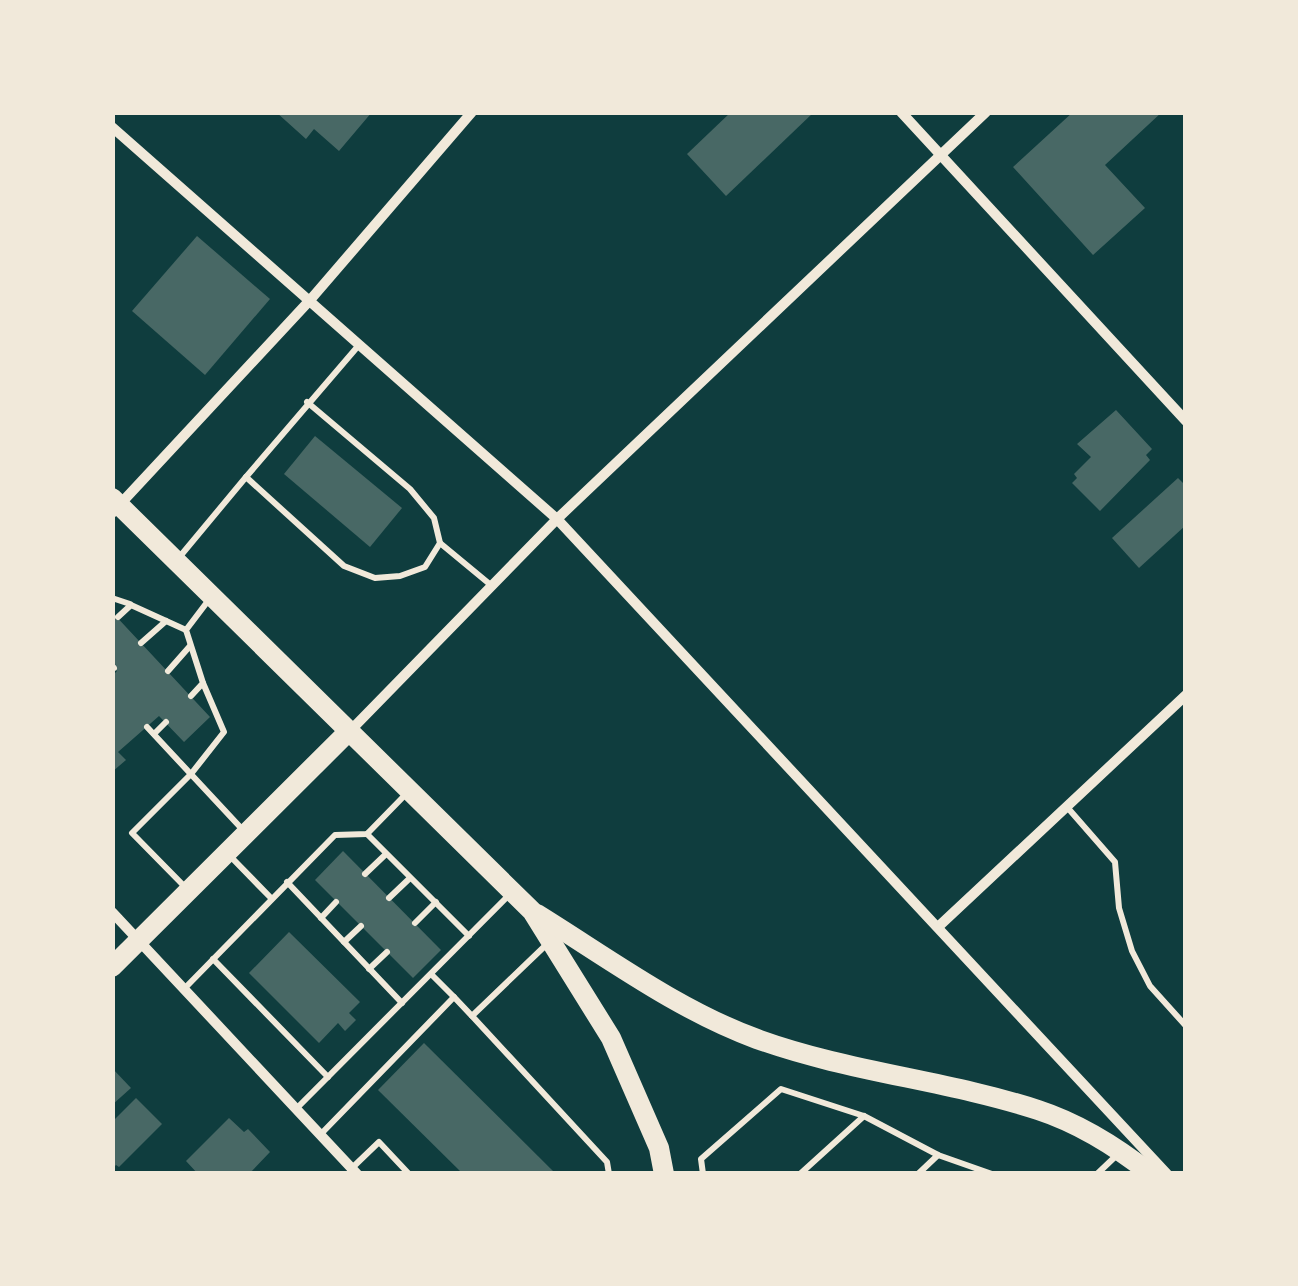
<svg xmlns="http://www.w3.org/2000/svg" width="1298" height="1286" font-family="'DM Sans',sans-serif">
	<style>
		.building { fill: #486865 }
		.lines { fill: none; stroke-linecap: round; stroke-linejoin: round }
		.service { stroke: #f1e9da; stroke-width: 6 }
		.minor { stroke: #f1e9da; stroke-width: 10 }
		.primary { stroke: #f1e9da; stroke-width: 20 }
	</style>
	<rect width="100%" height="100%" fill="#0f3d3e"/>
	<!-- building -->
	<g class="building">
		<path d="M276,112H372L339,151L314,129L306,139Z"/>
		<path d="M731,112H814L726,196L687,154Z"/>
		<path d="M1073,112H1162L1105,165L1145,208L1093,255L1013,167Z"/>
		<path d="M197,236L270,299L205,375L132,311Z"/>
		<path d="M1116,410L1152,449L1146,455L1150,460L1100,511L1072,483L1077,478L1074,474L1091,457L1077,444Z"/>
		<path d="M315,436L402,508L370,547L284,474Z"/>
		<path d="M1178,478L1186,486V525L1139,568L1112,538Z"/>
		<path d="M112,612L210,717L184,742L159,716L118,752L126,760L112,772V676L117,671L112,666Z"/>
		<path d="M343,851L441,950L413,978L315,880Z"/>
		<path d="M289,932L360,1002L349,1013L356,1020L345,1031L338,1023L319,1043L249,973Z"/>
		<path d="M424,1043L556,1174H463L378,1090Z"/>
		<path d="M112,1068L131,1088L112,1105Z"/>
		<path d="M136,1098L162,1124L119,1167L116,1165L112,1169V1122Z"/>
		<path d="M229,1118L244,1132L248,1129L270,1152L249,1174H198L186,1161Z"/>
	</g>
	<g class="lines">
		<!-- service -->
		<g class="service">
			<path d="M246,477L359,345"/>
			<path d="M440,543L492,586"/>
			<path d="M177,560L246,477L344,566L375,578L400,576L425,567L440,543L434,518L410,489L307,402"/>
			<path d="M112,598L130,604"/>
			<path d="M118,617L131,605L186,630"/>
			<path d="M141,643L166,621"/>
			<path d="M112,669L114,668"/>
			<path d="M168,671L190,646"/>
			<path d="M191,696L203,683L186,630L211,597"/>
			<path d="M147,727L242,829"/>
			<path d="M154,734L166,722"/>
			<path d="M1067,807L1115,862L1119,908L1132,951L1150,986L1186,1026"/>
			<path d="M367,834L469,936"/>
			<path d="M230,856L271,898"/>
			<path d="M365,874L386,854"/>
			<path d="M287,882L402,1003"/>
			<path d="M188,890L132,833L191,774L224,732L203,683"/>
			<path d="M389,898L410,878"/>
			<path d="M321,918L336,902"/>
			<path d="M415,923L436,902"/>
			<path d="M344,942L361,926"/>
			<path d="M547,944L472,1016L607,1162L609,1174"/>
			<path d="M213,959L328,1077"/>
			<path d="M369,969L387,952"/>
			<path d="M431,974L454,997"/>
			<path d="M184,989L335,835L367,834L406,794"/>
			<path d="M296,1109L510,894"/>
			<path d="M320,1135L454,997L472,1016"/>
			<path d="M352,1168L379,1142L409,1174"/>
			<path d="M703,1174L701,1159L781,1089L864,1116L938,1155L992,1174"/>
			<path d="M800,1174L864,1116"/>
			<path d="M918,1174L938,1155"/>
			<path d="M1097,1174L1118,1154"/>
		</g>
		<!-- minor -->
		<g class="minor">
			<path d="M901,112L1186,421"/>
			<path d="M112,127L557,519L1167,1174"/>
			<path d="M112,513L311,299L472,112"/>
			<path d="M350,731L557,519L986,112"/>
			<path d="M112,912L357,1174"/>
			<path d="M938,927L1186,695"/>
		</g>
		<!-- primary -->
		<g class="primary">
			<path d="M112,498L532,911L611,1038L659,1148L664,1174"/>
			<path d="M537,914C608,958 678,1010 757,1039C848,1072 946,1080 1038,1110C1078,1123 1118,1148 1151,1174"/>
			<path d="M112,967L349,731"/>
		</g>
	</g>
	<!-- border -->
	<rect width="1298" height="1286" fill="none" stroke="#f1e9da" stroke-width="230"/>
</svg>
